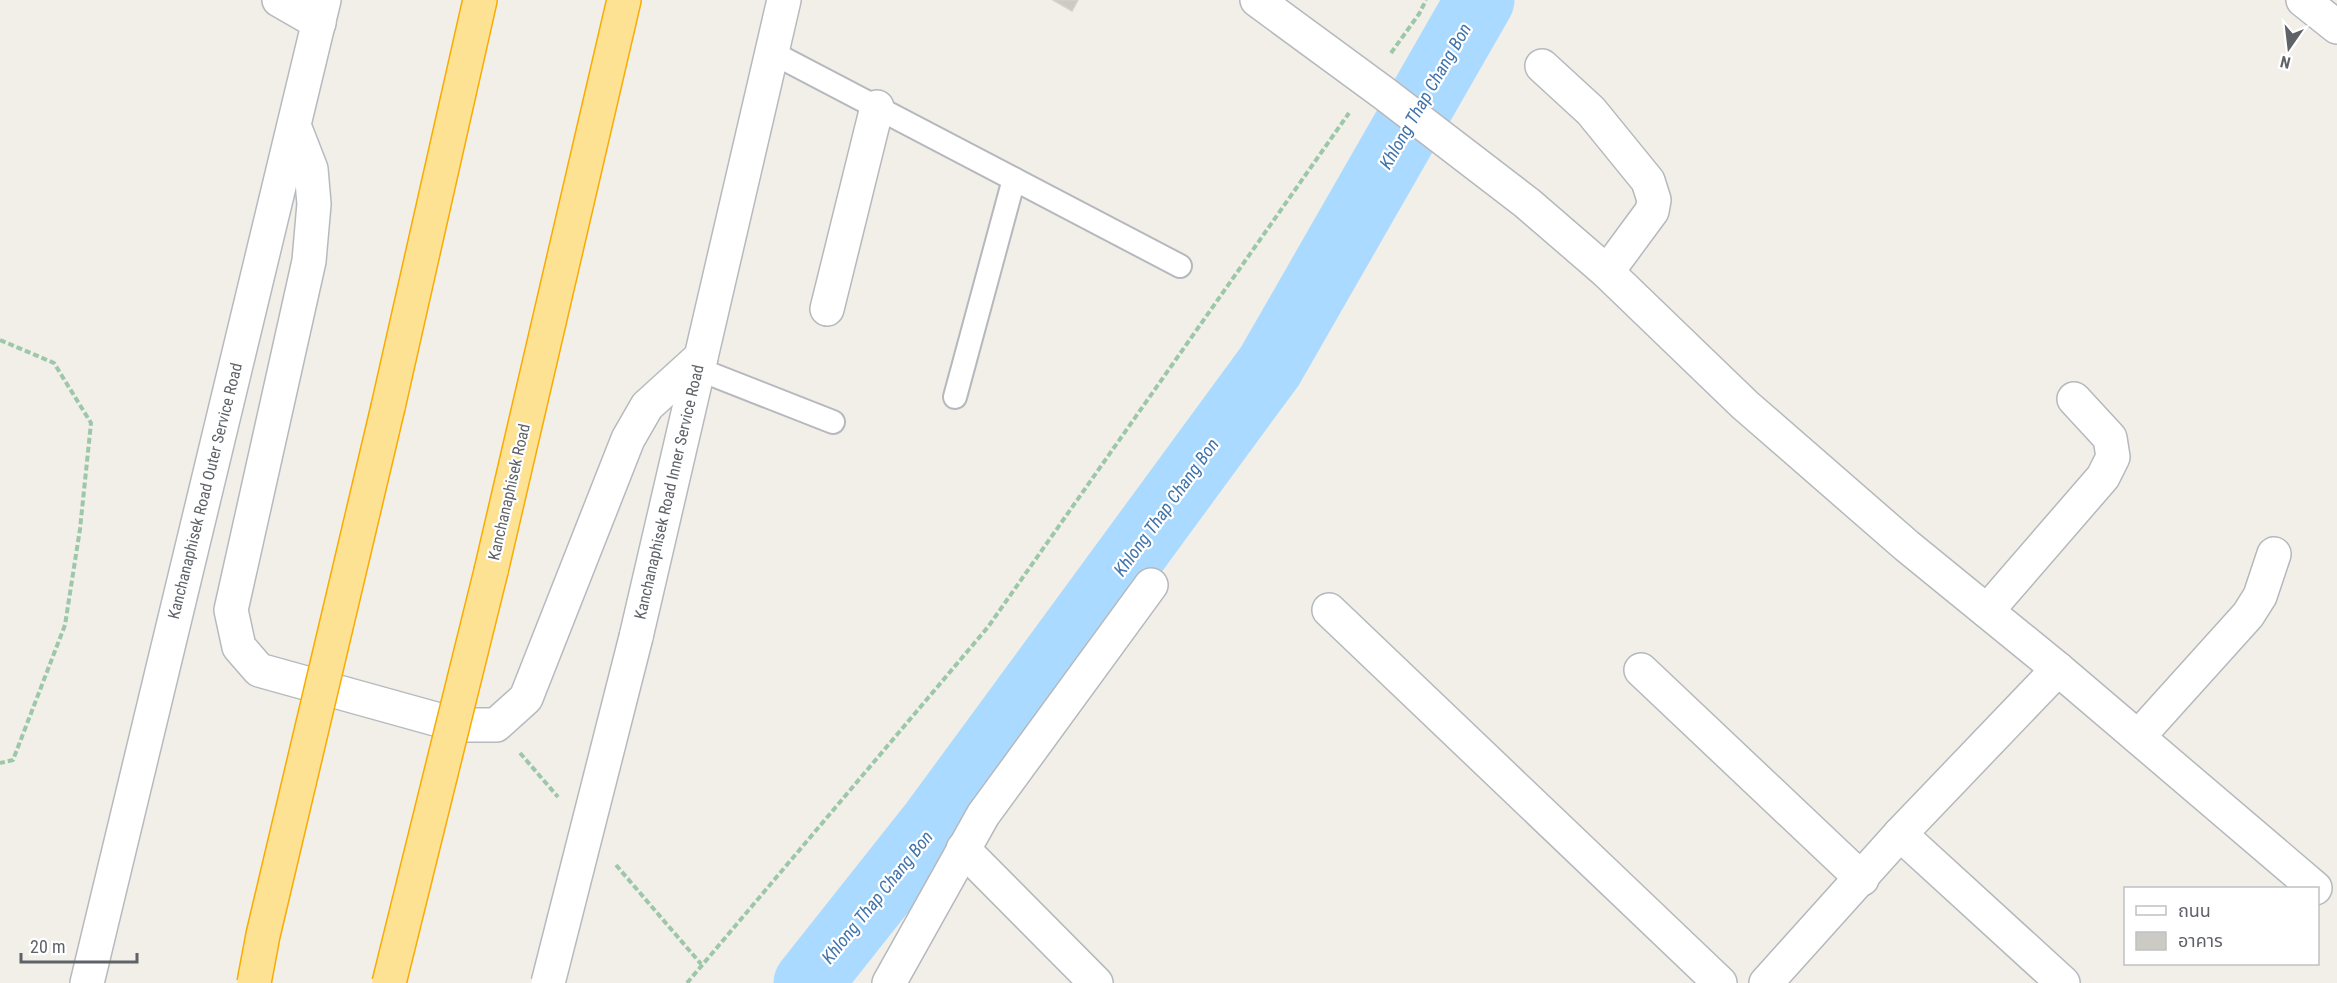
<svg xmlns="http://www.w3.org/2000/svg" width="2337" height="983" font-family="'Roboto Condensed','Noto Sans Thai',sans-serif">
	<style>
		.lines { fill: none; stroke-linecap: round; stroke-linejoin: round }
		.river { stroke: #aadaff; stroke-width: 69 }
		.building { fill: #cccac5; stroke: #d6d1c6; stroke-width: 1.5 }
		.lane-casing { stroke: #b5b8bc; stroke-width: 26 }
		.street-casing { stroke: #b5b8bc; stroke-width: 36 }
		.secondary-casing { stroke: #b6babf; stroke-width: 36 }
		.highway-casing { stroke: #f9ab00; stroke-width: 36 }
		.path { stroke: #9cc7a9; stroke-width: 4; stroke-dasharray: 6 3; stroke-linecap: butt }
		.lane { stroke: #fff; stroke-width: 22 }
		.street { stroke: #fff; stroke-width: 33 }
		.secondary { stroke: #fff; stroke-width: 33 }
		.highway { stroke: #fde293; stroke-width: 33 }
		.secondary-bridge-casing { stroke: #b6babf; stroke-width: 36; stroke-linecap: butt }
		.highway-bridge-casing { stroke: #f9ab00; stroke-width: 36; stroke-linecap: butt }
		.secondary-bridge { stroke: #fff; stroke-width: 33 }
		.highway-bridge { stroke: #fde293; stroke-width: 33 }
		.labels { text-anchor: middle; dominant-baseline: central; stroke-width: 4.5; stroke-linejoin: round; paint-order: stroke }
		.street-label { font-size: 16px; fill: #5f6368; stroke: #fff }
		.water-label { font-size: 18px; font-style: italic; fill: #4174aa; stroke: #fff }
	</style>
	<rect width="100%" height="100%" fill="#f1efe8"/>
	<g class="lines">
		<!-- river -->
		<path class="river" d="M808,983L934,824L1270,366L1480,0"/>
	</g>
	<!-- building -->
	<path class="building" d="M1053,0H1078L1072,11Z"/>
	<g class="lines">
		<defs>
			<g id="lane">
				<path d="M771,52L1180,266"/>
				<path d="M698,369L833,422"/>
				<path d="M955,397L1014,179"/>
			</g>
			<g id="street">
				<path d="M279,0L319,23"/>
				<path d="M1257,0L1385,94L1527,203L1607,272L1745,405L1907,546L2058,669L2315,888"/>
				<path d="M2303,0L2337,27"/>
				<path d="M1542,66L1591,111L1648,181L1654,200L1652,211L1607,272"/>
				<path d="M827,309L877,107"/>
				<path d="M1329,610L1720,983"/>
				<path d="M1987,611L2103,477L2113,457L2110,438L2074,399"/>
				<path d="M1641,670L1862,879"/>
				<path d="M2138,737L2248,615L2260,596L2274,554"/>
				<path d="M1900,834L2063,983"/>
				<path d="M963,849L1096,983"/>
				<path d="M889,983L983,815L1151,585"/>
				<path d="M1766,983L1900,834L2058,669"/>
			</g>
			<g id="secondary">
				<path d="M295,128L311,169L314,204L309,261L231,610L239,647L259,670L457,725H496L526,698L628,439L647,406L701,357"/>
				<path d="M636,637L784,0"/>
				<path d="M87,983L324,0"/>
			</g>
			<g id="highway">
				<path d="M388,407L480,0"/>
				<path d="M491,571L624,0"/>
			</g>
		</defs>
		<!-- lane casing -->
		<use href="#lane" class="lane-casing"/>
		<!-- street casing -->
		<use href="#street" class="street-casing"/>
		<!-- secondary casing -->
		<use href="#secondary" class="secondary-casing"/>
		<!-- highway casing -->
		<use href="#highway" class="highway-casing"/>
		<!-- path -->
		<g class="path">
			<path d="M1391,53L1419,14L1426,0"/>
			<path d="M0,340L54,363L91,423L80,529L65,625L13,760L0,763"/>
			<path d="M520,753L558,797"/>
			<path d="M616,865L701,964"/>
			<path d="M687,983L988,627L1349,113"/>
		</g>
		<!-- lane -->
		<use href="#lane" class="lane"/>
		<!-- street -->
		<use href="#street" class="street"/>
		<!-- secondary -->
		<use href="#secondary" class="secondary"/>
		<!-- highway -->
		<use href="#highway" class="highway"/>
		<defs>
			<path id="secondary-bridge" d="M548,983L636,637"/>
			<g id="highway-bridge">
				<path d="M254,983L263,935L388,407"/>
				<path d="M389,983L491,571"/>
			</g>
		</defs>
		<!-- secondary-bridge casing -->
		<use href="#secondary-bridge" class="secondary-bridge-casing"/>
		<!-- highway-bridge casing -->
		<use href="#highway-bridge" class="highway-bridge-casing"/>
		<!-- secondary-bridge -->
		<use href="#secondary-bridge" class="secondary-bridge"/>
		<!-- highway-bridge -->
		<use href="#highway-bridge" class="highway-bridge"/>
	</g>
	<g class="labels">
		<!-- street labels -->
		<g class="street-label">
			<text transform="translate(205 491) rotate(-76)">Kanchanaphisek Road Outer Service Road</text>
			<text transform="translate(509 492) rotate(-77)">Kanchanaphisek Road</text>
			<text transform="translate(669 492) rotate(-77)">Kanchanaphisek Road Inner Service Road</text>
		</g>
		<!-- water labels -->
		<g class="water-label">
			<text transform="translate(1425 96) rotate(-60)">Khlong Thap Chang Bon</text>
			<text transform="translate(1166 507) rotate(-54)">Khlong Thap Chang Bon</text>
			<text transform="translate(877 897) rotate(-51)">Khlong Thap Chang Bon</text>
		</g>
	</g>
	<!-- legend -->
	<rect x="2124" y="887" width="195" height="78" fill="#ffffff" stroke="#bfc1c3" stroke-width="1.5"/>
	<rect x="2136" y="906" width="30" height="9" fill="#ffffff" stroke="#bfc1c3" stroke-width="1.5"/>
	<text x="2178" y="917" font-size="18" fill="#5f6368">ถนน</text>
	<rect x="2136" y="932" width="30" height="18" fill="#cccac5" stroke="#bfc1c3" stroke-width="1.5"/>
	<text x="2178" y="947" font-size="18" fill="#5f6368">อาคาร</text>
	<!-- north arrow -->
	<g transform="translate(2289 48) rotate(194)" stroke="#ffffff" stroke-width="4.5" paint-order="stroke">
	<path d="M0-4.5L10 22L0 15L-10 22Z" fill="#5f6368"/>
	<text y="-9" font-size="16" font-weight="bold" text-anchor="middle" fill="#5f6368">N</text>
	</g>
	<!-- scale -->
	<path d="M21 953v9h116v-9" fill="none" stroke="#5f6368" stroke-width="3"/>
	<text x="30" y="953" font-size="18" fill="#5f6368" stroke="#ffffff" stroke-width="4.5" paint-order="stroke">20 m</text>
</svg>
